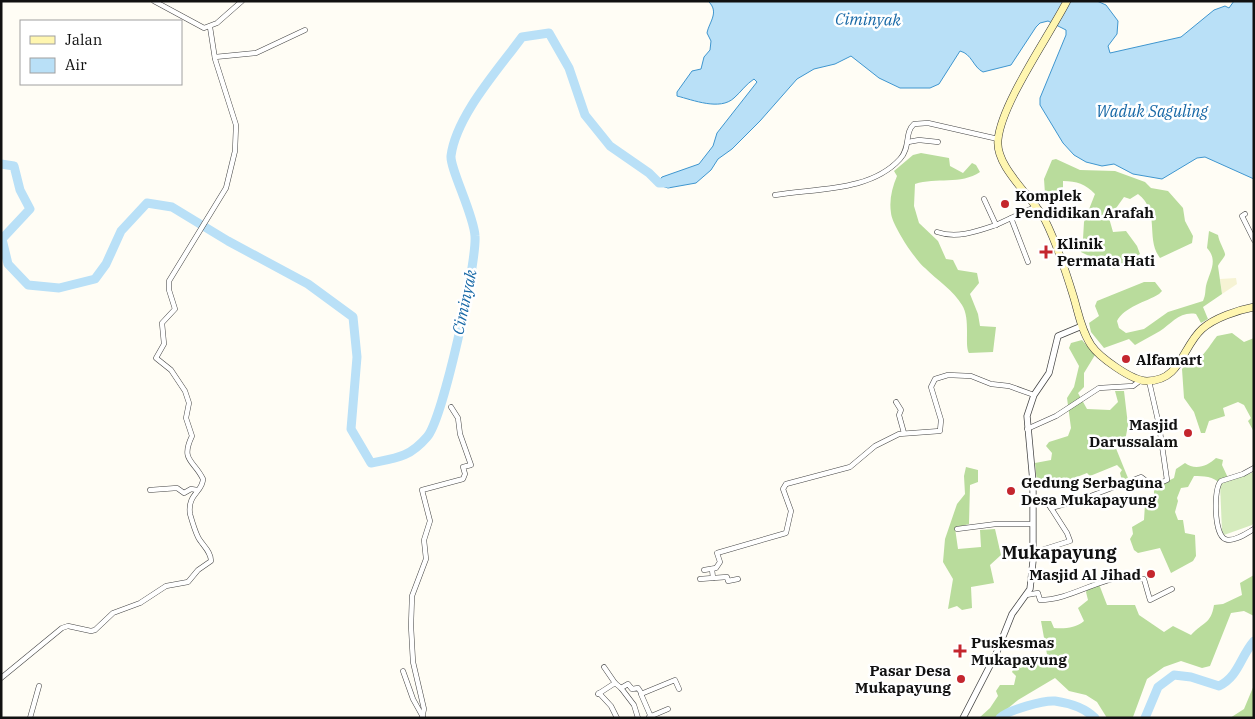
<svg xmlns="http://www.w3.org/2000/svg" width="1255" height="719" font-family="'IBM Plex Serif',serif">
	<style>
		.farmland { fill: #f6f3d4 }
		.green { fill: #d5ebbd }
		.forest { fill: #b9dc9c }
		.water { fill: #b9e0f7; stroke: #3f96cf }
		.lines { fill: none; stroke-linecap: round; stroke-linejoin: round }
		.river { stroke: #b9e0f7; stroke-width: 9 }
		.minor-casing { stroke: #444; stroke-width: 5.5 }
		.tertiary-casing { stroke: #444; stroke-width: 7 }
		.secondary-casing { stroke: #333; stroke-width: 8 }
		.minor { stroke: #fff; stroke-width: 4.5 }
		.tertiary { stroke: #fff; stroke-width: 5.5 }
		.secondary { stroke: #fff6b0; stroke-width: 7 }
		.poi-dot { fill: #c4262e; stroke: #fff; stroke-width: 2 }
		.labels { text-anchor: middle; dominant-baseline: central; stroke-width: 5; stroke-linejoin: round; paint-order: stroke }
		.poi-label { font-size: 15px; font-weight: bold; fill: #111; stroke: #fff; text-anchor: start }
		.water-label { font-size: 16px; font-style: italic; fill: #1768a6; stroke: #fff }
		.quarter-label { font-size: 18px; font-weight: bold; fill: #111; stroke: #fff }
	</style>
	<rect width="100%" height="100%" fill="#fffdf5"/>
	<!-- farmland -->
	<path class="farmland" d="M1236,278L1237,284L1222,294L1220,279Z"/>
	<!-- green -->
	<path class="green" d="M1254,472V522L1252,525L1224,535L1222,531L1220,484Z"/>
	<!-- forest -->
	<g class="forest">
		<path d="M921,153L949,158L950,166L963,173L972,163L976,165L980,172C961,185 936,177 915,184L914,206L919,223L938,241L946,259L953,260L958,270L977,273L979,283L970,294L978,314L980,326L996,327L993,352L969,353C964,345 971,319 962,305C954,291 937,280 925,268C915,260 892,225 891,213C889,200 892,188 897,176L894,171L913,155Z"/>
		<path d="M1056,159L1080,170L1115,171L1145,182L1151,188L1168,191L1183,208L1185,221L1193,236L1192,243L1160,258C1145,238 1161,212 1138,194L1130,199L1124,197L1109,218L1113,232L1126,231L1137,246L1140,254L1114,269L1106,261L1095,259L1081,252L1078,242L1083,239L1084,222L1095,194C1085,184 1077,181 1063,181V190L1049,196L1045,194L1044,179L1052,160Z"/>
		<path d="M1209,231L1218,235C1219,242 1226,253 1225,255C1224,258 1219,263 1218,266L1222,294L1203,307L1208,319L1201,323L1196,314C1180,311 1171,324 1160,331C1152,336 1143,340 1135,345L1129,339L1104,348L1091,332L1089,323L1099,316L1095,306L1097,301L1144,282H1155L1162,291L1159,294C1146,302 1124,307 1117,321L1119,328L1126,333L1144,329L1168,312L1203,301C1206,294 1205,291 1206,286C1209,273 1219,261 1207,248Z"/>
		<path d="M1232,333L1244,342L1254,338V432L1248,421L1251,418L1244,405L1238,402L1223,408L1225,416L1209,421L1205,433H1201L1194,412L1184,398L1182,369L1186,364C1200,364 1209,346 1217,336Z"/>
		<path d="M1082,340L1095,355L1084,373V387L1078,393L1087,409L1110,410L1118,402L1115,391H1124L1128,425L1125,441L1115,446L1128,478L1122,481L1120,473L1122,470L1117,465L1090,476L1087,473L1077,477L1076,480L1062,487L1055,480L1037,483L1035,463L1051,460L1052,453L1046,446L1049,442L1068,436L1071,428L1067,398L1074,387L1079,366L1069,348L1071,343Z"/>
		<path d="M1216,458L1223,460L1222,465L1229,480L1220,484C1214,476 1203,476 1194,476L1188,487L1181,488L1177,498L1178,501L1175,512L1178,520H1183L1185,533L1195,535L1196,556L1193,561L1171,573L1160,548L1138,553L1134,550L1130,539L1133,534L1132,527L1144,520L1145,504L1154,498V488L1174,478L1176,469L1185,463C1195,471 1208,466 1216,458Z"/>
		<path d="M966,467L978,470V482L970,485L969,524L955,528L958,549L981,547L980,530L995,529L1001,555L990,565L994,583L971,587L972,608L962,610L957,606L948,609L953,579L943,562L945,539L957,504L965,494L964,476Z"/>
		<path d="M1254,575V616L1244,611L1231,613L1210,666L1202,668L1181,661L1164,667L1147,679L1133,717L1107,718L1097,702L1086,695L1069,691L1055,678L1018,700L996,718H979L990,708L998,696L996,691L1000,685H1014L1016,676L1012,672L1017,660L1020,668L1048,660L1041,621H1051L1054,628C1064,629 1076,628 1084,621L1078,608L1088,600L1086,592L1093,580L1097,579L1107,605H1135L1139,615L1164,632L1173,626L1191,635C1203,622 1211,624 1214,605L1223,604L1242,595L1240,583Z"/>
		<path d="M1254,685V718H1230L1244,709Z"/>
	</g>
	<!-- water -->
	<path class="water" d="M708,1H1097L1106,5L1118,21L1117,34L1108,46L1110,53L1181,37L1214,10L1225,6L1229,8L1234,1H1254V179L1205,157L1197,158L1162,179L1133,174L1114,164L1102,166L1086,162L1074,155L1063,143L1040,105V98L1066,35V30L1048,21L1040,23L1036,27L1011,65L983,72C973,67 972,54 960,51L939,84L930,88H900L879,78L851,56L835,64L814,69L797,79L760,121L732,149L718,159L711,170L696,183L668,188L656,184L662,177L699,164L713,146L717,133L757,82L754,79C746,84 741,92 734,98C720,111 693,100 677,96V92L692,71L701,69L704,57L710,50L711,41L707,33C709,22 720,12 708,1Z"/>
	<g class="lines">
		<!-- river -->
		<g class="river">
			<path d="M1,164L14,166L20,190L30,209L2,239L8,264L28,285L59,288L95,279L106,264L121,231L147,203L172,207L228,241L308,284L353,317L357,357L351,429L371,463C396,458 409,458 427,437C443,419 477,263 475,236C474,215 450,169 451,156C456,116 498,70 522,37L549,33L569,68L585,115L610,146L649,173L659,183H668"/>
			<path d="M1000,718C1008,710 1044,700 1055,701C1069,703 1085,708 1095,718"/>
			<path d="M1145,718L1158,687L1174,675L1191,677L1219,686C1239,676 1240,657 1254,641"/>
		</g>
		<defs>
			<g id="minor">
				<path d="M154,1L204,28L217,23L242,1"/>
				<path d="M215,57L256,53L305,30"/>
				<path d="M908,142L919,140L938,142"/>
				<path d="M775,195C816,188 870,192 900,159C911,147 904,133 914,124L928,123L998,139"/>
				<path d="M984,199L996,225L1037,206"/>
				<path d="M1245,214L1242,216L1254,240"/>
				<path d="M1011,218L1028,262"/>
				<path d="M937,232C957,239 978,231 996,225"/>
				<path d="M896,402L901,410L899,415L904,433"/>
				<path d="M1027,429L1056,416L1099,388L1133,386L1141,380"/>
				<path d="M1254,468L1243,474L1221,481C1213,488 1214,534 1225,539C1233,543 1247,533 1254,529"/>
				<path d="M150,490L177,488L184,493L191,489L197,490"/>
				<path d="M1033,504L1045,500L1051,508L1080,500L1141,477L1153,486L1167,480L1159,425L1149,381"/>
				<path d="M957,529L996,524H1032"/>
				<path d="M1032,553L1070,541L1067,533L1051,508"/>
				<path d="M712,569L713,578L727,577L728,581L738,579"/>
				<path d="M704,570L716,568L720,562L717,553L786,533L791,511L783,489L786,484L850,467L875,446L899,434L940,431L941,420L931,387L935,379L948,375L971,376L991,384L1009,386L1034,395"/>
				<path d="M700,579L713,578"/>
				<path d="M1026,595L1038,593L1040,600C1068,600 1094,581 1122,577L1123,579H1144L1150,600L1172,589"/>
				<path d="M604,667L615,683"/>
				<path d="M403,671L413,699L423,717"/>
				<path d="M1,678L62,628L68,626L91,631L95,630L113,613L140,603L166,586L188,582L198,570L211,561C211,551 202,545 198,537C195,531 192,521 190,514C187,494 203,492 203,479C194,460 180,461 192,436L186,418L189,403L185,391L171,370L156,358L164,344L162,323L175,309L169,290V281L226,188L235,151L236,125L215,59L210,27"/>
				<path d="M621,688L634,705L638,718"/>
				<path d="M599,693L611,706L617,718"/>
				<path d="M598,694L615,683L621,688L628,684L632,689L638,688L642,694"/>
				<path d="M649,717L668,709"/>
				<path d="M651,717L641,694L675,680L679,689"/>
				<path d="M30,718L39,686"/>
				<path d="M422,718L424,709L413,662L411,626L412,596L426,559L424,540L430,521L422,490L463,479L465,474L463,467L471,465L460,434L458,418L451,407"/>
			</g>
			<path id="tertiary" d="M963,718L996,654L1012,614L1030,589L1033,561V482L1027,416L1034,395L1049,373L1058,336L1082,326"/>
			<path id="secondary" d="M1067,1C1049,36 1001,104 998,140C995,167 1033,197 1045,220C1057,244 1065,269 1073,295C1078,311 1081,330 1091,345C1099,357 1132,381 1147,381C1181,381 1182,347 1202,329C1214,318 1238,310 1254,307"/>
		</defs>
		<!-- minor casing -->
		<use href="#minor" class="minor-casing"/>
		<!-- tertiary casing -->
		<use href="#tertiary" class="tertiary-casing"/>
		<!-- secondary casing -->
		<use href="#secondary" class="secondary-casing"/>
		<!-- minor -->
		<use href="#minor" class="minor"/>
		<!-- tertiary -->
		<use href="#tertiary" class="tertiary"/>
		<!-- secondary -->
		<use href="#secondary" class="secondary"/>
	</g>
	<!-- markers -->
	<g class="poi-dot">
		<circle cx="1005" cy="204" r="5"/>
		<path d="M1043.5 244.5h5v5h5v5h-5v5h-5v-5h-5v-5h5z"/>
		<circle cx="1126" cy="359" r="5"/>
		<circle cx="1188" cy="433" r="5"/>
		<circle cx="1011" cy="491" r="5"/>
		<circle cx="1151" cy="574" r="5"/>
		<path d="M957.5 643.5h5v5h5v5h-5v5h-5v-5h-5v-5h5z"/>
		<circle cx="961" cy="679" r="5"/>
	</g>
	<g class="labels">
		<!-- poi labels -->
		<g class="poi-label">
			<text x="1015" y="195">Komplek<tspan x="1015" dy="17">Pendidikan Arafah</tspan></text>
			<text x="1057" y="243">Klinik<tspan x="1057" dy="17">Permata Hati</tspan></text>
			<text x="1136" y="359">Alfamart</text>
			<text x="1178" y="424" text-anchor="end">Masjid<tspan x="1178" dy="17">Darussalam</tspan></text>
			<text x="1021" y="482">Gedung Serbaguna<tspan x="1021" dy="17">Desa Mukapayung</tspan></text>
			<text x="1141" y="574" text-anchor="end">Masjid Al Jihad</text>
			<text x="971" y="642">Puskesmas<tspan x="971" dy="17">Mukapayung</tspan></text>
			<text x="951" y="670" text-anchor="end">Pasar Desa<tspan x="951" dy="17">Mukapayung</tspan></text>
		</g>
		<!-- water labels -->
		<g class="water-label">
			<text transform="translate(868 19) rotate(1)">Ciminyak</text>
			<text x="1152" y="111">Waduk Saguling</text>
			<text transform="translate(464 302) rotate(-78)">Ciminyak</text>
		</g>
		<!-- quarter labels -->
		<g class="quarter-label">
			<text x="1059" y="552">Mukapayung</text>
		</g>
	</g>
	<!-- border -->
	<rect width="1255" height="719" fill="none" stroke="#111111" stroke-width="5"/>
	<!-- legend -->
	<rect x="20" y="20" width="162" height="65" fill="#ffffff" stroke="#a0a0a0"/>
	<rect x="30" y="36" width="25" height="8" fill="#fff6b0" stroke="#a0a0a0"/>
	<text x="65" y="45" font-size="15" fill="#111111">Jalan</text>
	<rect x="30" y="58" width="25" height="15" fill="#b9e0f7" stroke="#a0a0a0"/>
	<text x="65" y="70" font-size="15" fill="#111111">Air</text>
</svg>
